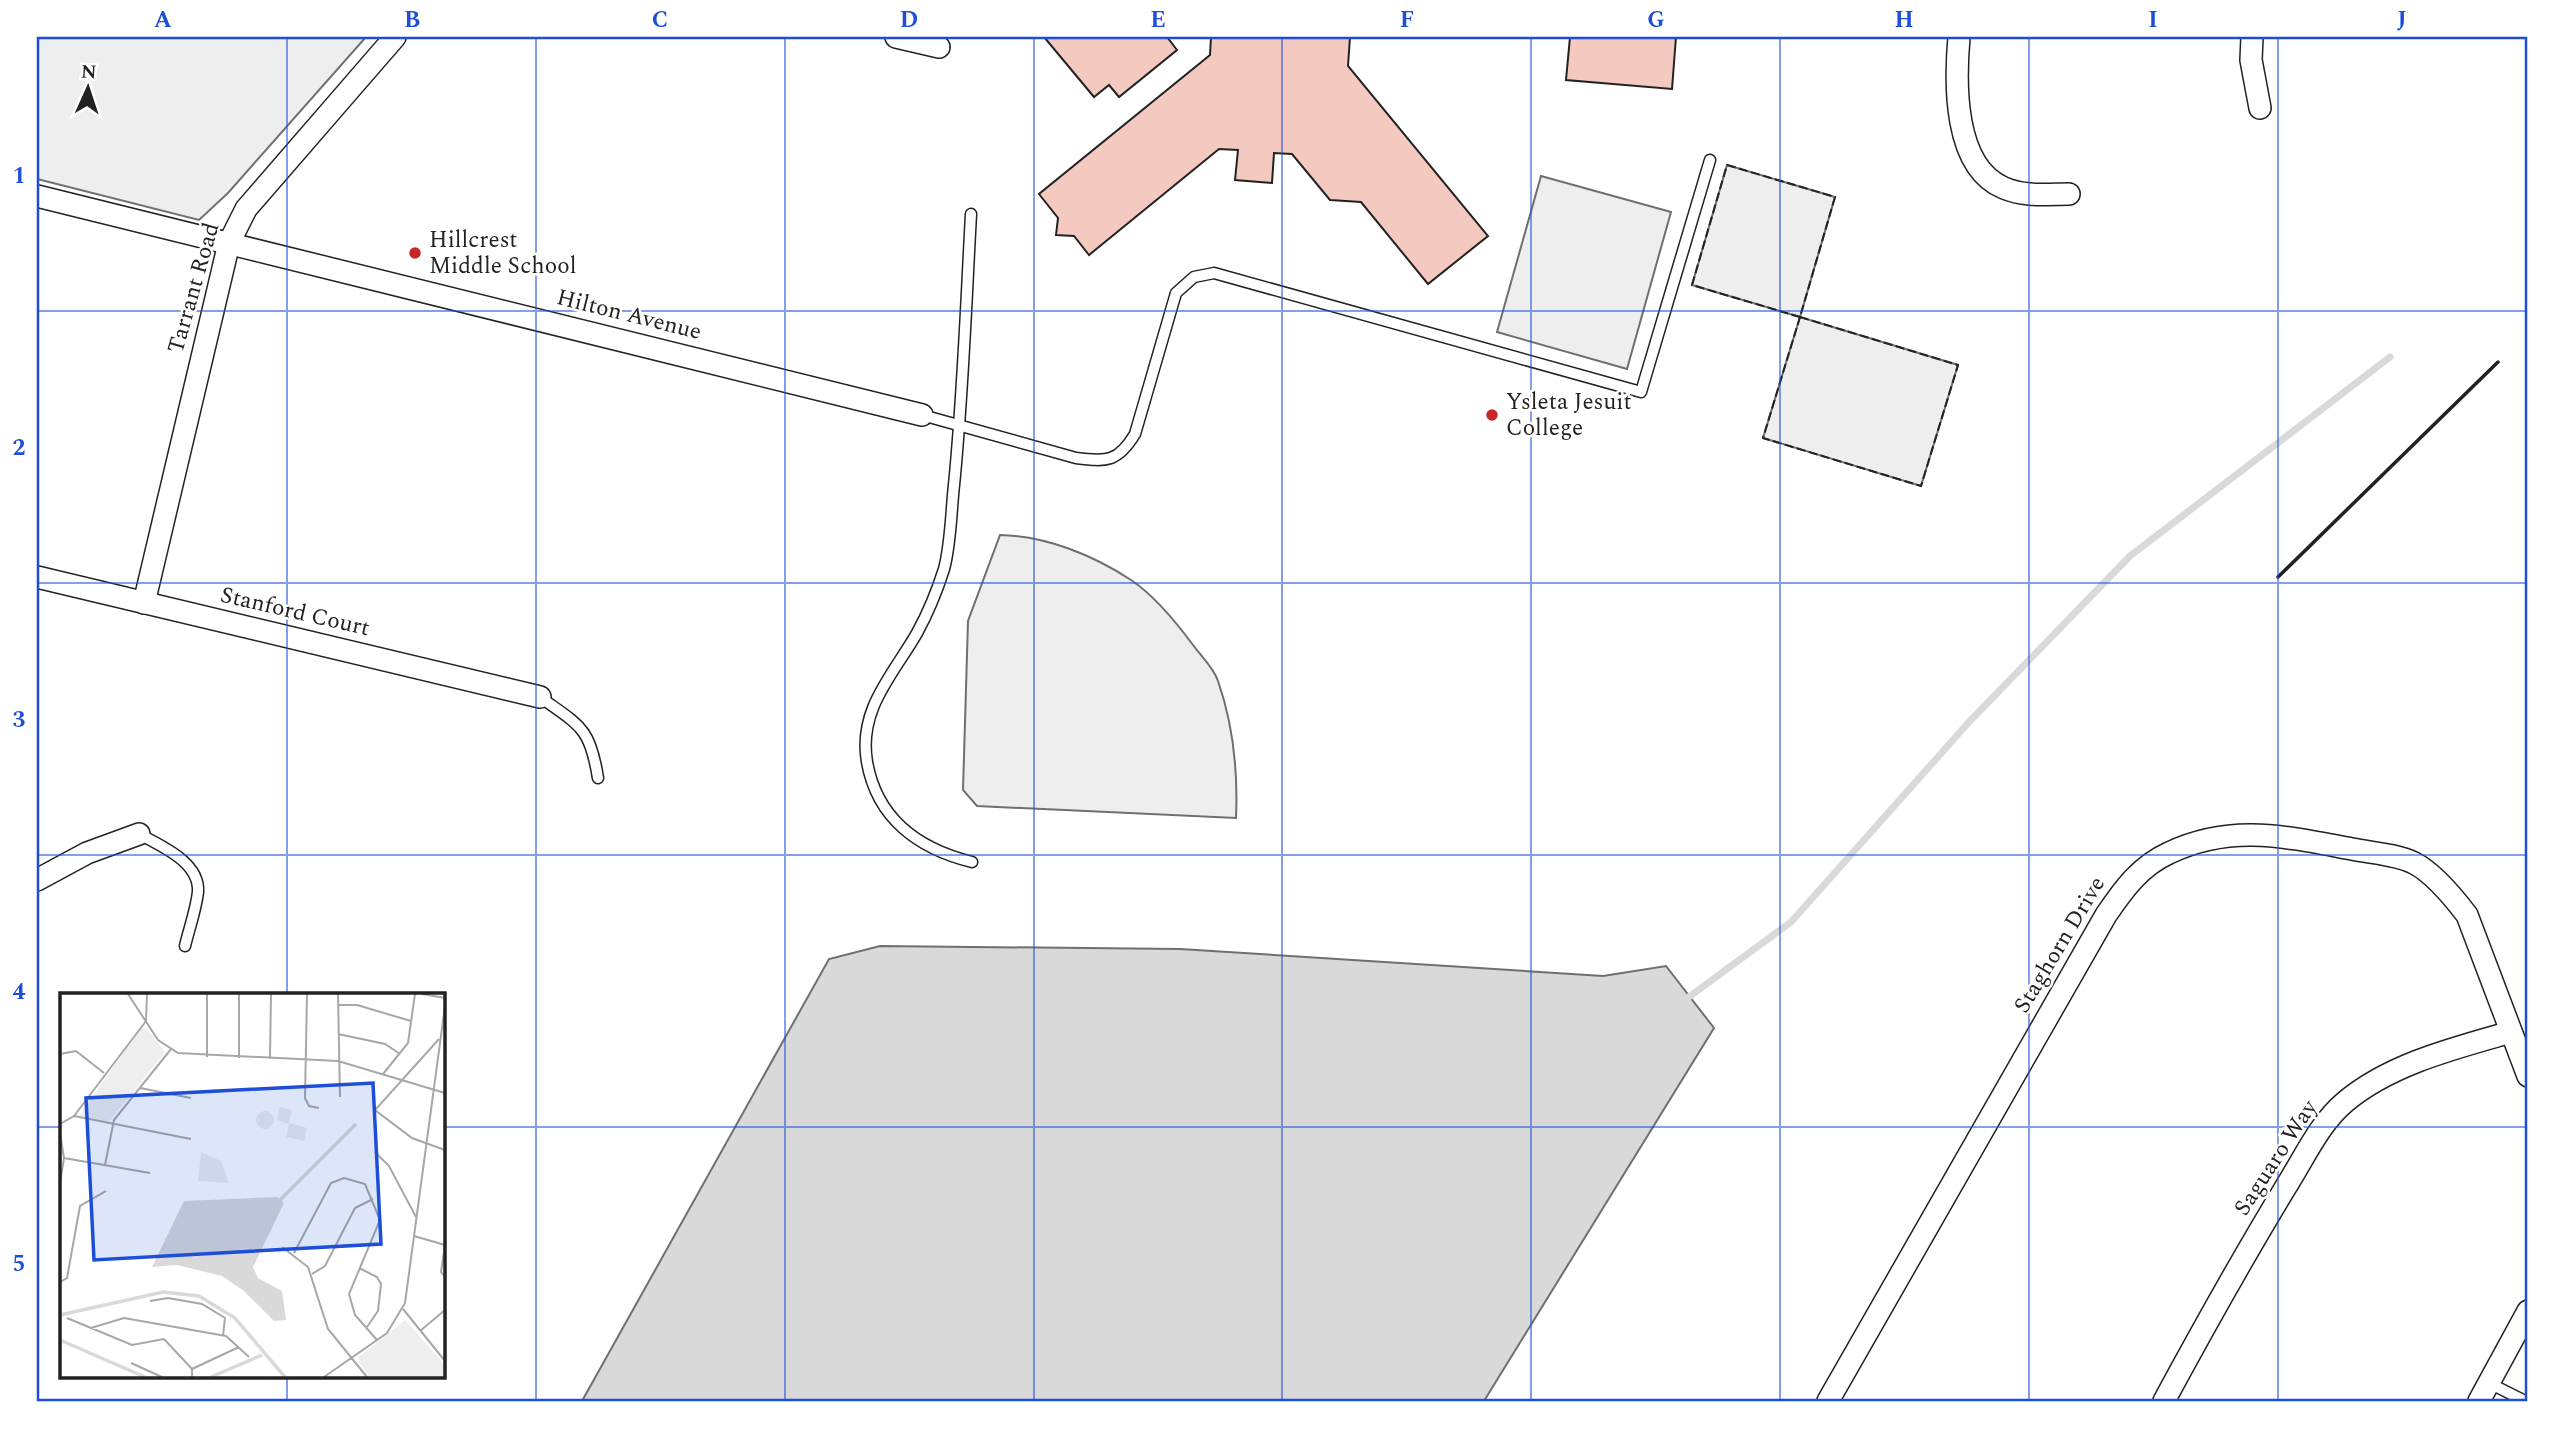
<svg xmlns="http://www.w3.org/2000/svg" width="2565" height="1438" font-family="Spectral,serif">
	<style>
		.green { fill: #eee; stroke: #6f6f6f; stroke-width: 2 }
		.water { fill: #d9d9d9; stroke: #6f6f6f; stroke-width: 2 }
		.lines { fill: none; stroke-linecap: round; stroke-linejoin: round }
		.stream { stroke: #d9d9d9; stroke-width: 7 }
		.building { fill: #f3c9c0; stroke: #222; stroke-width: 2 }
		.service-casing { stroke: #222; stroke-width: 13 }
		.minor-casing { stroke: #222; stroke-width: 24 }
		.service { stroke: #fff; stroke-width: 10 }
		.minor { stroke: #fff; stroke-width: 21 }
		.fence { stroke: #222; stroke-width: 2; stroke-dasharray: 9 3.5; stroke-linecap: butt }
		.wall { stroke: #222; stroke-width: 3.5 }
		.grid { fill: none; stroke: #1d4ed8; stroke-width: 2; stroke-opacity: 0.55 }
		.poi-dot { fill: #c62828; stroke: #fff; stroke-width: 2.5 }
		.labels { text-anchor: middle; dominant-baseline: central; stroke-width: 5; stroke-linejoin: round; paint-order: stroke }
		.poi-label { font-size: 23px; fill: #222; stroke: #fff; text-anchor: start }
		.street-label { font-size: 23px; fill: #222; stroke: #fff }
		.inset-river { fill: none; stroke: #d9d9d9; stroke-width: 3.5 }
		.inset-road { fill: none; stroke: #a7a7a7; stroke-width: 2 }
		.view { fill: #1d4ed8; fill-opacity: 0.15; stroke: #1d4ed8; stroke-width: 3.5 }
		.inset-edge { fill: none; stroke: #222; stroke-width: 3.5 }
		.neatline { fill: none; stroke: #1d4ed8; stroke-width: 2.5 }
		.grid-label { font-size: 23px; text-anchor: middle; font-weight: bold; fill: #1d4ed8 }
	</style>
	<rect width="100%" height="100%" fill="#fff"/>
	<!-- green -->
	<g class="green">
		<path d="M37,37H366L228,193L199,220L37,179Z"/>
		<path d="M1727,165L1835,197L1800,317L1958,365L1921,486L1763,438L1800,317L1692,285Z"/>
		<path d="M1541,176L1671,212L1627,369L1497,332Z"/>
		<path d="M1000,535C1046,536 1093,555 1131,580C1155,596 1176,622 1193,645C1201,656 1214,668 1218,681C1233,724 1238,772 1236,818L977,806L963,790L968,621Z"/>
	</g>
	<!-- water -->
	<path class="water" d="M880,946L1180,949L1603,976L1666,966L1714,1028L1484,1401H582L829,959Z"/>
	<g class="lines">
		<!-- stream -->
		<path class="stream" d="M1682,1002L1791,922L1969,722L2130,556L2390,357"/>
	</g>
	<!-- building -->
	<g class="building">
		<path d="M1044,37H1167L1177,50L1119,97L1109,85L1094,97Z"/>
		<path d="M1211,37H1350L1348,66L1488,236L1428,284L1361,202L1330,200L1292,154L1274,153L1272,183L1235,180L1238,150L1219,149L1089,255L1074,236L1056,235L1058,218L1039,194L1210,55Z"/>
		<path d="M1570,37H1676L1672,89L1566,80Z"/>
	</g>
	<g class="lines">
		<defs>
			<g id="service">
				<path d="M971,214C966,305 963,395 954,485C951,512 951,543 944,569C937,591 928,613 917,633C893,675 858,709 867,762C877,819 919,849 972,862"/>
				<path d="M922,415L1076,458C1107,462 1118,462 1135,434L1176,293L1194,277L1214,273L1641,392L1710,160"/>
				<path d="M540,697C580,726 590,727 598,778"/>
				<path d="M139,834C161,846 200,862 198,892C196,910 189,929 185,946"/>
				<path d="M2489,1383L2525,1401"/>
			</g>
			<g id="minor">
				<path d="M896,37L939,47"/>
				<path d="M1959,37C1955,82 1953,167 2004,188C2025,197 2047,194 2069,194"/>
				<path d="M2252,37L2251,60L2260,108"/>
				<path d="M37,196L922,415"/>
				<path d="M37,577L540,697"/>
				<path d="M144,603L229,243L246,209L395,37"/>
				<path d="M37,880L87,853L139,834"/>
				<path d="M1828,1401L2106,915C2123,890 2140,866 2169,853C2232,823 2287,837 2352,849C2371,853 2396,854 2414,863C2434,873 2454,898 2467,915L2528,1076"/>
				<path d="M2164,1401C2204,1327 2246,1252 2290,1180C2306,1154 2321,1122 2345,1102C2390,1064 2455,1048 2511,1032"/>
				<path d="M2479,1401L2528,1311"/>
			</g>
		</defs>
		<!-- service casing -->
		<use href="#service" class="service-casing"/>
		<!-- minor casing -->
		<use href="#minor" class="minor-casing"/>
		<!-- service -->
		<use href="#service" class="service"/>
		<!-- minor -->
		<use href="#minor" class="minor"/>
		<!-- fence -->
		<g class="fence">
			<path d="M1727,165L1835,197L1800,317L1692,285Z"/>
			<path d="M1800,317L1958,365L1921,486L1763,438Z"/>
		</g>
		<!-- wall -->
		<path class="wall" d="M2278,577L2498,362"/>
	</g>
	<!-- grid -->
	<path class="grid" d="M287,37V995M536,37V1401M785,37V1401M1034,37V1401M1282,37V1401M1531,37V1401M1780,37V1401M2029,37V1401M2278,37V1401M37,311H2528M37,583H2528M37,855H2528M37,1127H61M443,1127H2528M287,1377V1401"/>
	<!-- markers -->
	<g class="poi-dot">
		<circle cx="415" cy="253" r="7"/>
		<circle cx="1492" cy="415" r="7"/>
	</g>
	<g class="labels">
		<!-- poi labels -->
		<g class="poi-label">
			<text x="429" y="240">Hillcrest<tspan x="429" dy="26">Middle School</tspan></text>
			<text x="1506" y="402">Ysleta Jesuit<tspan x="1506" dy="26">College</tspan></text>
		</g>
		<!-- street labels -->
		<g class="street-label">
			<text transform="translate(194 288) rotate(-74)">Tarrant Road</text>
			<text transform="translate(629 315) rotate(14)">Hilton Avenue</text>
			<text transform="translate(295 612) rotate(13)">Stanford Court</text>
			<text transform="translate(2060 945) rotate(-59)">Staghorn Drive</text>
			<text transform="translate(2276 1158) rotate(-57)">Saguaro Way</text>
		</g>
	</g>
	<!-- overview -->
	<g transform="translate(60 993)">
		<rect width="385" height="385" fill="#fff"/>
		<path d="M81,35L87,36L105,59L49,129L19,123ZM220,114L232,117L229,130L247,135L244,148L226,144L229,131L217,127ZM196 127a9 9 0 1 1 18 0a9 9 0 1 1-18 0ZM141,159L161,168L169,190L138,188ZM345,327L385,372V384H310L299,370V364Z" fill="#eee"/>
		<path d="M218,204L224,210L193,274L198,285L222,298L226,327L214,328L184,298L162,283L117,272L92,274L124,208Z" fill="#d9d9d9"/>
		<path class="inset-river" d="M220,207L296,131M0,322L103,299L139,303L175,325L225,384M0,347L85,384M151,384L202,362"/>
		<path class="inset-road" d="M68,1L98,47L118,60L278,68L385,100M247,1L245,105L249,113L259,115M278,1L280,104M362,1L385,5M278,12H297L351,28M278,41L325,51L340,61M379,46L315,117L352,145L385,157M0,61L16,58L44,80M147,64V1M179,65V1M210,66L211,1M323,81L348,50L355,1M80,95L131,105M14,123L131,146M0,131L14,123L86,28L87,1M0,141L4,165L0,190M315,159L329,173L356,224M4,165L90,180M45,172L54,127L111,56M354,243L385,252M385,252L381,279L385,284M222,254L248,274L268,336L307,384M234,260L271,190L284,185L305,191L320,227L289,301L295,322L317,347M299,275L317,284L321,291L318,318L307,334M252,281L265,273L295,215L313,206M0,289L7,285L20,213L46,198M90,308L108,305L142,311L165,325L163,343M343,316L385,368M7,325L72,352L104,346L132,376V384M31,335L64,325L166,343L189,364M360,338L385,317M71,370L102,384M132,376L179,354M264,384L327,340L345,310L385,13"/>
		<path class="view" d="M313,90L321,251L34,267L26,105Z"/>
		<rect width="385" height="385" class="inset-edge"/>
	</g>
	<!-- border -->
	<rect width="2565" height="1438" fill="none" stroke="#ffffff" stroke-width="77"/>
	<!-- north arrow -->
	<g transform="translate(88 88) rotate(3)" stroke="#ffffff" stroke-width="5" paint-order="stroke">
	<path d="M0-5L12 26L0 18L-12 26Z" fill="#222222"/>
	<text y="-10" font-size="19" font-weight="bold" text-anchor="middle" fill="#222222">N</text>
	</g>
	<rect x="38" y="38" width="2488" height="1362" class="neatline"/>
	<g class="grid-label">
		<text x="163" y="27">A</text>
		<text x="412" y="27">B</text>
		<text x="660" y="27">C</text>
		<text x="909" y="27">D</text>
		<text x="1158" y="27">E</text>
		<text x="1407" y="27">F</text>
		<text x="1656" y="27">G</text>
		<text x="1904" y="27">H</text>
		<text x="2153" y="27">I</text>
		<text x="2402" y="27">J</text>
		<text x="19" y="183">1</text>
		<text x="19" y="455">2</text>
		<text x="19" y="727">3</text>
		<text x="19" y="999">4</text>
		<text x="19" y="1271">5</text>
	</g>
</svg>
